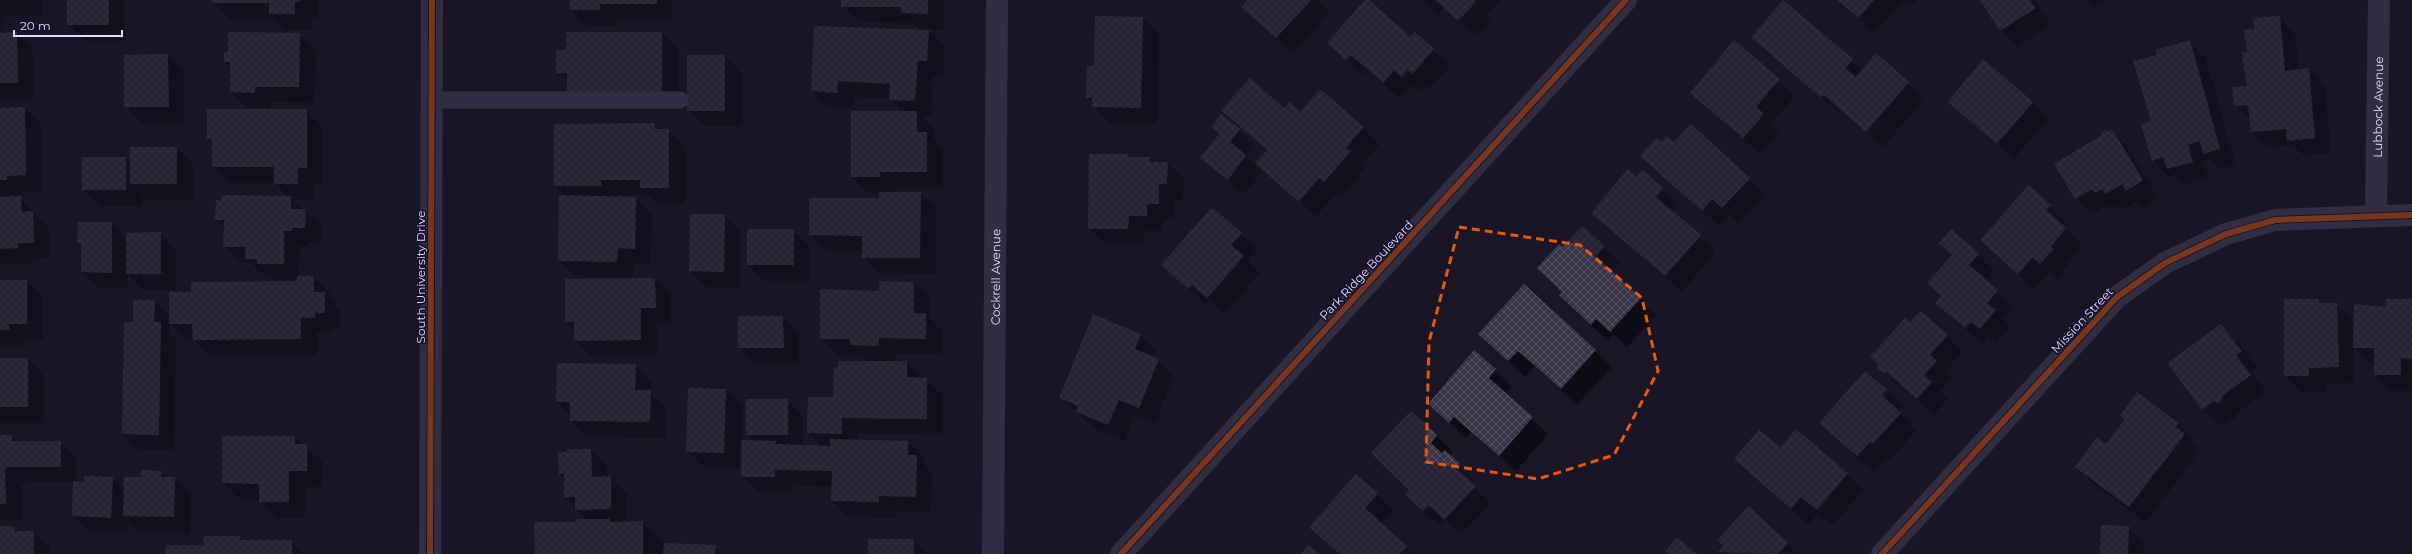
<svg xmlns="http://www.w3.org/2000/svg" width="2412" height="554" font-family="Montserrat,sans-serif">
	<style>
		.shadow { fill: #0007; fill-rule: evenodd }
		.building { fill: url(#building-cross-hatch) }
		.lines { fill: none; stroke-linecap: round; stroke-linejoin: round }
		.service { stroke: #4f4c66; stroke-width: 17 }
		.minor { stroke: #4f4c66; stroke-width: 22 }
		.tertiary { stroke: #4f4c66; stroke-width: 22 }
		.cycleway-casing { stroke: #17102c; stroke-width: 8 }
		.cycleway { stroke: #e95d12; stroke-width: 6 }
		.marked { fill: none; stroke: #e8590c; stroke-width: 3; stroke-dasharray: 8 5; stroke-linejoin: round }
		.labels { text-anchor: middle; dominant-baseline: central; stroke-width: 3.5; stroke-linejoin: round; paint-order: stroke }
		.street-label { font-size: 12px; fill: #e2dbff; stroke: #17102c }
	</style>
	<defs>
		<pattern id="building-cross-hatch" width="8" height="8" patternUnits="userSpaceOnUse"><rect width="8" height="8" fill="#393447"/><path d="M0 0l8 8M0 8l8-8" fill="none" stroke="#555163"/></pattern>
	</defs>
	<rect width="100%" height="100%" fill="#1a1626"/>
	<!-- shadow -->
	<g class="shadow">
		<path d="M0,0H43V16H5V22H2V28H0Z"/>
		<path d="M68,0H124L125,41H85L68,24Z"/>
		<path d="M213,0H317V18H311V30H286L275,19H229L213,3Z"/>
		<path d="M570,0H672V20H616V26H587L571,10Z"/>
		<path d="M842,0H944V30L927,29L945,47L943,77H933L931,117L921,116L933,128V139L943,149V188H896V193H920L936,209V274L879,273L863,257V252L827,251L810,235L880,199V193H868L852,177L902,112L890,99L854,97L853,109L828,107L812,91L920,31L912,23L859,22L842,6Z"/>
		<path d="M1137,0H1166V1Z"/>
		<path d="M1249,0H1318L1330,12L1293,54L1243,7Z"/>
		<path d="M1366,0L1412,38L1415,34L1450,66L1430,89L1425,85L1419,92L1411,85L1399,98L1367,71L1363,76L1328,43Z"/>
		<path d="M1422,0H1501L1487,14L1492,19L1475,36L1444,8L1438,15Z"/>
		<path d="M1836,0H1917L1910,8L1902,2L1875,33Z"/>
		<path d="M1981,0H2035L2051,25L2017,47L2001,31Z"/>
		<path d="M2086,0H2107L2093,7Z"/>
		<path d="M1784,1L1863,71L1877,54L1925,99L1883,147L1841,110L1838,113L1752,37Z"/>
		<path d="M1096,17L1143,18L1159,34L1157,124L1109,123L1087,98L1095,67Z"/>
		<path d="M2279,17L2295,33L2299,70H2309L2325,86L2331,153L2304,156L2293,145L2268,148L2252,132L2251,121L2235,105L2248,87V53L2256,30Z"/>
		<path d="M17,33L33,50V99H0V34Z"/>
		<path d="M662,33L678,49V108L568,83L557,72L567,51Z"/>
		<path d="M299,34L316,50L315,103L271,102V108H247L231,92V68L225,62V53Z"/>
		<path d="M2189,41L2206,58L2236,165L2220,169L2210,159L2204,161L2209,178L2184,185L2174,175L2169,177L2152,160V122L2158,56Z"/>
		<path d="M1734,42L1795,96L1772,123L1779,130L1760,154L1691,92Z"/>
		<path d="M168,55L184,71L185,123H141L125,106Z"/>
		<path d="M725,56L741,73V126H704L688,110Z"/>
		<path d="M1320,90L1380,144L1362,164L1366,168L1340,197L1336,194L1316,217L1256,163L1267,151L1222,110H1284L1300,113Z"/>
		<path d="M1949,101L2032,102L2048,118L2014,159Z"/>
		<path d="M25,108L41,124L42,191L23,192V195L0,196V109Z"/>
		<path d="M306,110L323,127V184H314V200H293L322,226L321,243H308V246H300L299,277H314L330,293V299L340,310V329H331V333H317V355L210,356L194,340H187L170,324V333L176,339L174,451L139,450L123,434L134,323L154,301L170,317L192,293L298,282V280H274L269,275H263L251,263H240L224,246V227L216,219L222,202L289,197L275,183H230L213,167V144L208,138Z"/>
		<path d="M1221,116L1256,146L1247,157L1262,172L1244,195L1202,158L1220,134L1212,127Z"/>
		<path d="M655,124L660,130H668L685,146V204H658L649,195H617V198H636L652,214L651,264H633V279H655L671,295V324H657V356L591,357L575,341V331L566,322V280L610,279V278L575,276L559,260L565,196L555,186Z"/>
		<path d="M2112,130L2128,147L2158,197L2143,207L2137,201L2123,210L2118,205L2112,209L2108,205L2092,214L2076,198L2103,136L2106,131Z"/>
		<path d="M1661,144H1675L1749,179L1765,195L1739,224L1729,215L1719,226L1658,172Z"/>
		<path d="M176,148L193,164V200H147L142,195V206H100L83,189L126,158L131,163Z"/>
		<path d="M1128,155L1131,158H1150L1155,163H1167L1184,179L1183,200H1174V219H1163V231H1145L1144,245H1105L1089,228Z"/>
		<path d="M1642,171L1679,205L1672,212L1716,252L1682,292L1592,213L1636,179Z"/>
		<path d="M19,196L49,229L50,258L33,259V264L0,265V198Z"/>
		<path d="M2050,206L2066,222L2062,226L2082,245L2066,263L2069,265L2057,279L2050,272L2034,289L1981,240Z"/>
		<path d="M691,215H724L740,231V288L706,287L690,271Z"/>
		<path d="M79,223H112L127,238L160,233L176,250V290H143L128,275V288H98L82,272V247L78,243ZM141,273H166V275H141Z"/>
		<path d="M1583,227L1620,263L1612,272L1657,315L1627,347L1613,334L1607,340L1577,312L1563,292L1562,249Z"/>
		<path d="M748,230H793L810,246V281H764L748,265Z"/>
		<path d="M1241,234L1257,250L1248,261L1260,273L1224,314L1209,300L1205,304L1162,265Z"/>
		<path d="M1978,254L1994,270L1985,281L2013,307L2003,319L2011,327L1996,344L1988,337L1982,344L1953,319L1937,303L1942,297L1928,283Z"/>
		<path d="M0,281H27L43,297V340H25V345H0Z"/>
		<path d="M880,282L914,283L930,299V318L942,330V354H895V362H907L943,395V435L858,434V441L908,442L924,458V464L932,472L931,513L895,512V518L848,517L832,500V487L791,485V493H758L742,476L753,441L747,435L787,400L803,416V446H822L808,433L834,398L868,362L861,355H837L821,339L880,292Z"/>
		<path d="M1524,285L1612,367L1577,405L1535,366L1525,377L1479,334Z"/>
		<path d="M2285,300H2319L2322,304H2336L2354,322L2412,300V391H2391L2375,374V364H2370L2354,347L2355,383L2325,384V392H2301L2285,376Z"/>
		<path d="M1094,315L1141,335L1157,351L1154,358L1174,376L1155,423L1135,415L1125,441L1094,428L1060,398Z"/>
		<path d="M783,317L799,333V364H755L739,348Z"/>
		<path d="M1911,324L1947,336L1963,352L1946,371L1952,378L1940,391L1948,399L1934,415L1903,387L1901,389L1894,383L1871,357Z"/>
		<path d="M2221,325L2237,341L2257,367L2251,371L2266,391L2236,414L2238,416L2233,420L2231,417L2219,426L2203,409L2168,363Z"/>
		<path d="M1475,352L1512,386L1505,394L1548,434L1516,471L1471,432L1466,438L1429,404Z"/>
		<path d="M0,359H28L44,376V423H0Z"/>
		<path d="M635,365L652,381L651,393L666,408V438L587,437L571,421V416L557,402Z"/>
		<path d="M726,390L742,406L740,469L703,467L687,451Z"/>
		<path d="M1886,390L1902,407L1898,411L1917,430L1890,460L1887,457L1874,472L1820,423Z"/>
		<path d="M2137,394L2178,424L2194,440L2192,443L2200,450L2146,523L2092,483L2076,466L2107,445L2125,420L2121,415Z"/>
		<path d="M1412,412L1453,452L1449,456L1475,481L1472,484L1491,503L1461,535L1446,520L1440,526L1422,510L1410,490Z"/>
		<path d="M1796,430L1864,490L1833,525L1818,513L1808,525L1735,459L1780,449Z"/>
		<path d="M0,436H12L18,442H60L76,458V482L113,478L125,491L161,472L167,478H174L191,494L190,533L140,532L128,520L127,533L89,532L73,515L74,482L21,483L22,520H0Z"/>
		<path d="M294,437L323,462V487H305V518H276L260,500L239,499L223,483Z"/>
		<path d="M591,450L607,466V477H611L627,493V522H642L665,544L715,546L723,554H536L577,523L586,520L565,496V479L560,474L568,453Z"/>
		<path d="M1377,494L1393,510L1381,524L1414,554H1340L1311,527Z"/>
		<path d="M0,527L15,528L19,532H34L50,548V554H0Z"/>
		<path d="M2128,527L2145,543L2144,554H2101Z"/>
		<path d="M240,537L244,541H292L304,554H166Z"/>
		<path d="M869,540H914L928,554H869Z"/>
		<path d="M1787,544L1798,554L1719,552L1725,547Z"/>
		<path d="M1285,550L1289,554H1281Z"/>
	</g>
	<!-- building -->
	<g class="building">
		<rect x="67" y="0" width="42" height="25"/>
		<path d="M212,0H301V2H295V14H269V3H212Z"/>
		<path d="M570,0H657V4H600V10H570Z"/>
		<path d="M841,0H928V14L901,13V7H841Z"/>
		<path d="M1248,0H1311L1276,38L1241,7Z"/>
		<path d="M1365,0H1369L1411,37L1415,32L1434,49L1413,74L1408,70L1402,77L1394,70L1383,83L1351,55L1346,60L1327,43Z"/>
		<path d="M1435,0H1474L1476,2L1458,21Z"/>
		<path d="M1783,0L1853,59L1845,68L1856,77L1876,53L1909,82L1866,132L1824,95L1821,98L1751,37Z"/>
		<path d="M1837,0H1874L1859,18Z"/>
		<path d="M1980,0H2030L2036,8L2000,31Z"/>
		<path d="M1095,16L1143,17L1141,108L1092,107V98H1086L1087,65L1094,66Z"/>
		<path d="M2280,16L2285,71L2309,68L2315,138L2287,141L2286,129L2251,132L2248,105L2234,106L2232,87L2247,86L2242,53L2247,52L2244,30L2255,29L2253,18Z"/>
		<path d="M814,26L929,30L927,61H918L915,101L889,100L890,84L838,81L837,93L811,91Z"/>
		<path d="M17,32L18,83H0V33Z"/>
		<path d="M228,32L300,33L299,87H255V93L230,92V62H224V52H228Z"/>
		<path d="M566,32H662V92H567V73H556V50H566Z"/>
		<path d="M1734,40L1780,79L1756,107L1764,114L1743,138L1690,93Z"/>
		<path d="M2190,40L2220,149L2203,154L2200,141L2188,145L2193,162L2167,169L2163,157L2152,161L2141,124L2151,121L2133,61L2157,55L2156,50Z"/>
		<path d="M168,54L169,107H124V55Z"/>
		<rect x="687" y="55" width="38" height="56"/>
		<path d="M1983,59L2033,102L1997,144L1948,102Z"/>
		<path d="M1250,78L1284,108L1290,102L1300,112L1320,89L1364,127L1346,148L1351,151L1324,182L1319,178L1299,202L1255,163L1267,150L1221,110Z"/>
		<path d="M25,107L26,175L7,176V180H0V108Z"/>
		<path d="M207,109H307V168H298V184H274V167H212V139H207Z"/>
		<path d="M851,111H917V132H927V172H880V177H851Z"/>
		<path d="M1221,114L1240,129L1230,142L1246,155L1228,180L1200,158L1220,133L1211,127Z"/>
		<path d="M655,123V129H669V188H640V180H601V186H554V124Z"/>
		<path d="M1691,124L1750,178L1722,208L1712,199L1702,211L1640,156L1656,138L1661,142L1667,136L1674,142Z"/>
		<path d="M2112,129L2143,180L2126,191L2122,184L2106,194L2102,189L2095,193L2092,189L2075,199L2054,164L2102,135L2101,133L2106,130L2107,132Z"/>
		<rect x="130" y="147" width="47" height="37"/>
		<path d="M1089,154H1128V157H1150V162H1168L1167,184H1159V204H1147V216H1129L1128,229H1088Z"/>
		<rect x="82" y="157" width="44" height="33"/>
		<path d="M1628,169L1636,177L1642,170L1663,188L1656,197L1701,235L1665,276L1591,213Z"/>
		<path d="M2029,185L2051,205L2046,210L2066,228L2051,246L2054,249L2040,264L2033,257L2018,274L1980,240Z"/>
		<path d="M879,192H921L920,258H862V236L809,235V198H879Z"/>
		<path d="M222,195L291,196V209H306L305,228H292V231H284V264H257V259H245L246,247H223L224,220H215L216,200L221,201Z"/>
		<path d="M559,195L636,197L635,249L618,248L617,262L558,261Z"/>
		<path d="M21,196L22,212L33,211L34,243H18V248L0,249V197Z"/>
		<path d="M1212,207L1242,233L1231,245L1244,256L1207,298L1192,285L1188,289L1161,265Z"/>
		<path d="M690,214H725L724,272L689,271Z"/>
		<path d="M78,222H112V273L81,272V243H77Z"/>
		<path d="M1583,226L1605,246L1596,256L1641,298L1610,332L1596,319L1591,325L1559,295L1562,292L1537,268L1559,244L1562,247Z"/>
		<rect x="747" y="229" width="47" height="36"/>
		<path d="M1951,229L1979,253L1969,265L1998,290L1987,303L1996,310L1980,329L1971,322L1965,328L1935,303L1941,296L1927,283L1952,255L1939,243Z"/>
		<path d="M161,232V274H126V233Z"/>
		<path d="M297,276H314V292H325V313H315V318H301V339L193,340L192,324H169V292H191V282L297,281Z"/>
		<path d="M655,278L656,308H641V340L574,341V322H565V279Z"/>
		<path d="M0,280H27V324H9V330H0Z"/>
		<path d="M879,281L914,282V313H926V339L879,338V346L850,345V339H820V289L879,291Z"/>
		<path d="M1524,284L1596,350L1561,389L1518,351L1508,361L1478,334Z"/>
		<path d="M2284,299H2319V303H2337L2339,367L2309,368V376H2284Z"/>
		<path d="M2386,299H2412V359L2401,358V375H2374V348H2353L2354,304L2386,307Z"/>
		<path d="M133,300H155L154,322H161L159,435L122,434L124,322H133Z"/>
		<path d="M1921,311L1948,335L1930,355L1937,361L1924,375L1932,382L1917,399L1886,372L1884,373L1876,367L1878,364L1870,357L1905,318L1910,322Z"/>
		<path d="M1093,314L1141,334L1135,349L1159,359L1139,408L1119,400L1108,425L1076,412L1078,406L1059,398Z"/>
		<path d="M738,316H783L784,348H738Z"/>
		<path d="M2221,324L2242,351L2236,355L2251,375L2221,397L2223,399L2217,404L2214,401L2202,410L2167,363Z"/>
		<path d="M1474,350L1496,369L1489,378L1533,417L1499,456L1454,417L1449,423L1428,404Z"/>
		<rect x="0" y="358" width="28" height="49"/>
		<path d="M838,361H907V377L927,378V419L842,418V434L807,433L808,397H833L834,367H838Z"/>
		<path d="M557,363L636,364L635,390H651L650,422L570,421V402H556Z"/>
		<path d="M1865,371L1887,390L1882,395L1901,413L1873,444L1870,442L1857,456L1819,423Z"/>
		<path d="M688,388L726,389L724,453L686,452Z"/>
		<path d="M2137,392L2178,423L2176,427L2185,434L2129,507L2075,467L2097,437L2106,444L2125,419L2120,416Z"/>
		<rect x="746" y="399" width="42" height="36"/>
		<path d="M1411,411L1437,435L1431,443L1442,453L1445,450L1460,464L1456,468L1476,486L1444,520L1429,505L1423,511L1405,494L1409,490L1371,453Z"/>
		<path d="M1796,429L1848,473L1817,510L1801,497L1791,509L1734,459L1759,430L1780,447Z"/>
		<path d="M0,435H12V441H61V467H5L6,504H0Z"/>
		<path d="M222,436H295V444H307V471H289V502H259V484L222,483Z"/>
		<path d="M830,439L908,441V455H917L916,497L879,496V502L831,501L832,471L775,470V477H741L742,440L776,441V444L830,446Z"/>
		<path d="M567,449H591L592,477L611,476V509L575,510V497H564V474H559L558,452H567Z"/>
		<path d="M141,470L161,471V477H175L174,517L123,516L124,477H141Z"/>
		<path d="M1356,474L1378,493L1365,508L1407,546L1400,554H1340L1309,527Z"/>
		<path d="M84,476L113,477L111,518L72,516L73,481L84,482Z"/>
		<path d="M1749,506L1788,543L1778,554L1718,552L1724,546L1717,540Z"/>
		<path d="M576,519H610V522L643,521V554H535L534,522H576Z"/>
		<path d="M2101,525L2129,526L2128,554H2100Z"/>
		<path d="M0,526L15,527V531H34V554H0Z"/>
		<path d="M204,536H240V540H292V554H165L166,545H203Z"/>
		<path d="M1677,537L1697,554H1667L1665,552Z"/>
		<rect x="868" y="539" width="46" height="15"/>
		<path d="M664,543L716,545L715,554H663Z"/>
		<path d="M1309,545L1319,554H1301Z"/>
	</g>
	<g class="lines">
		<!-- service -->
		<path class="service" d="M431,100H680"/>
		<!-- minor -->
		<g class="minor">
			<path id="s1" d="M2376,215L2379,0"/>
			<path id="s2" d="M993,554L997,0"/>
			<path d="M1121,554L1626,0"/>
			<path d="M1882,554L2117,297L2165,263L2226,234L2275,220L2412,215"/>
		</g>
		<!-- tertiary -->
		<path class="tertiary" d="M430,554L432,0"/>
		<defs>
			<g id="cycleway">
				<path d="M430,554L432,0"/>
				<path d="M1121,554L1626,0"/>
				<path d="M1882,554L2117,297L2165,263L2226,234L2275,220L2412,215"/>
			</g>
		</defs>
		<!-- cycleway casing -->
		<use href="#cycleway" class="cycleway-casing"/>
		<!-- cycleway -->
		<use href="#cycleway" class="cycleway"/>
	</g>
	<!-- marked area -->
	<path d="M0 0H2412V554H0ZM1459,227L1580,245L1642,298L1658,371L1614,455L1538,479L1426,462L1429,342Z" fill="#1a1626" fill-opacity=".55" fill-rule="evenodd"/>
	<path class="marked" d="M1459,227L1580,245L1642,298L1658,371L1614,455L1538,479L1426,462L1429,342Z"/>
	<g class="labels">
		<!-- street labels -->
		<g class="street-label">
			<text stroke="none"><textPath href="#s1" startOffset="108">Lubbock Avenue</textPath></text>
			<text transform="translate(1366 270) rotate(-47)">Park Ridge Boulevard</text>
			<text transform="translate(420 277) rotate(-90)">South University Drive</text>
			<text stroke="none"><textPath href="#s2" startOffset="277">Cockrell Avenue</textPath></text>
			<text transform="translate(2082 320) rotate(-47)">Mission Street</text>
		</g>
	</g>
	<!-- scale -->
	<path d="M14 30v6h108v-6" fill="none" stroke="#e2dbff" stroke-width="2"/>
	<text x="20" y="30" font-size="12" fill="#e2dbff" stroke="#17102c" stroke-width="3" paint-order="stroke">20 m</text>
</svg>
